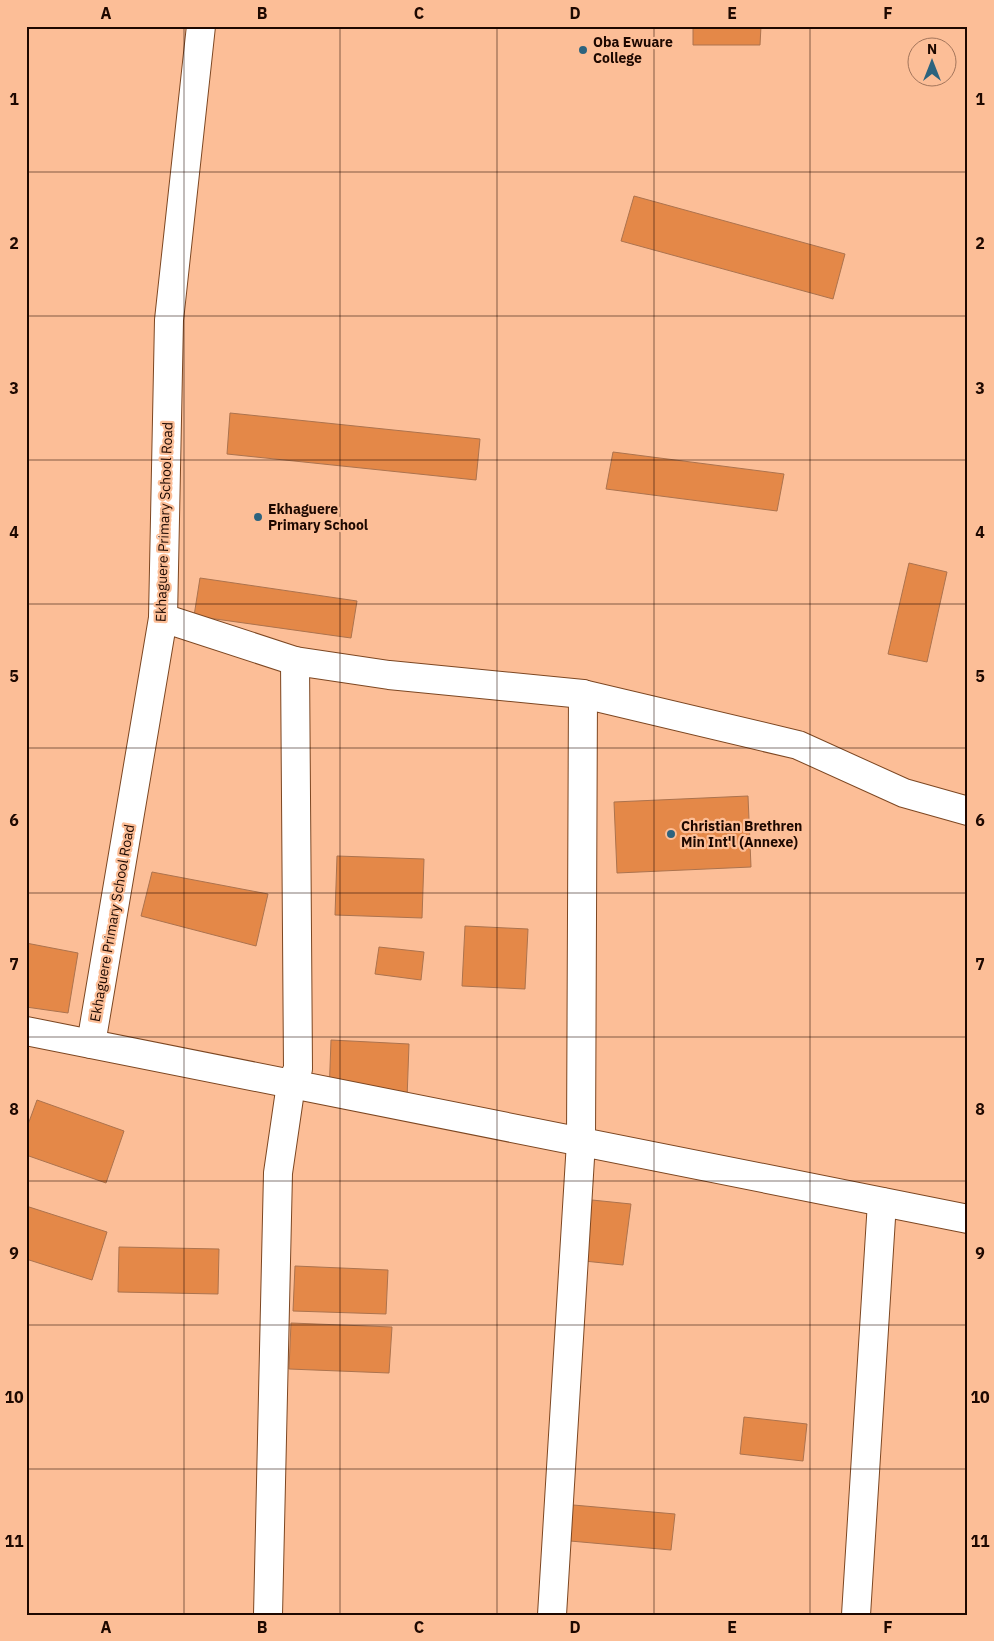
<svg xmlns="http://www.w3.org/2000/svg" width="994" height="1641" font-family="'IBM Plex Sans',sans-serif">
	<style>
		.building { fill: #e48848; stroke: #ac734e }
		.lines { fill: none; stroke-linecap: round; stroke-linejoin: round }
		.minor-casing { stroke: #7d4722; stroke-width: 30 }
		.minor { stroke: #fff; stroke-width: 28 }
		.grid { fill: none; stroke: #1d0800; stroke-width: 1; stroke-opacity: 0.55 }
		.poi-dot { fill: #2c637e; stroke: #fcbe97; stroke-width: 2 }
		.labels { text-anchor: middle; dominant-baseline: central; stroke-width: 4.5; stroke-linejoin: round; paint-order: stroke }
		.poi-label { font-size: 14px; font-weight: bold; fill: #1d0800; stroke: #fcbe97; text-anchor: start }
		.street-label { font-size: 14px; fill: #1d0800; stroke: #fcbe97 }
		.neatline { fill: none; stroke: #1d0800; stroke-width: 2 }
		.grid-label { font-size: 16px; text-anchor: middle; font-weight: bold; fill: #1d0800 }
	</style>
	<rect width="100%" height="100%" fill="#fcbe97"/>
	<!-- building -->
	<g class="building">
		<path d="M693,26H761L760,45H693Z"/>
		<path d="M634,196L845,254L833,299L621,241Z"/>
		<path d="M230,413L480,439L476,480L227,454Z"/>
		<path d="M613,452L784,474L777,511L606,489Z"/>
		<path d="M909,563L947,572L927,662L888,654Z"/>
		<path d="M200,578L357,601L351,638L194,616Z"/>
		<path d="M748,796L751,867L617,873L614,802Z"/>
		<path d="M337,856L424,859L422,918L335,915Z"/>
		<path d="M152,872L268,894L256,946L141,916Z"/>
		<path d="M465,926L528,929L525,989L462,986Z"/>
		<path d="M26,943L78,953L68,1013L26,1007Z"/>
		<path d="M379,947L424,952L421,980L375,974Z"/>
		<path d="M331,1040L409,1044L407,1099L329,1095Z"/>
		<path d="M37,1100L124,1131L106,1183L26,1155V1130Z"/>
		<path d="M592,1200L631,1204L623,1265L584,1261Z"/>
		<path d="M26,1206L107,1232L92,1280L26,1259Z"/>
		<path d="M119,1247L219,1249L218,1294L118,1292Z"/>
		<path d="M295,1266L388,1270L386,1314L293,1311Z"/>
		<path d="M291,1323L392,1327L389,1373L289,1369Z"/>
		<path d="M744,1417L807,1424L803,1461L740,1454Z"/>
		<path d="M562,1504L675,1514L671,1550L559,1540Z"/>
	</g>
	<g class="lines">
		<defs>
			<g id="minor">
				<path d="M163,618L295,661L389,675L583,694L798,745L904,793L968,811"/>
				<path d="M26,1031L968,1219"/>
				<path d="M91,1044L163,618L169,320L201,26"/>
				<path d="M268,1615L278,1173L291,1084L298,1069L295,661"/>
				<path d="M552,1615L581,1142L583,694"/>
				<path d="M856,1615L882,1202"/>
			</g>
		</defs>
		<!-- minor casing -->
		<use href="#minor" class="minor-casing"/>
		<!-- minor -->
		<use href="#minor" class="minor"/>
	</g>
	<!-- grid -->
	<path class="grid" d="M184,26V1615M340,26V1615M497,26V1615M654,26V1615M810,26V1615M26,172H968M26,316H968M26,460H968M26,604H968M26,748H968M26,893H968M26,1037H968M26,1181H968M26,1325H968M26,1469H968"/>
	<!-- markers -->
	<g class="poi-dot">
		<circle cx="583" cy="50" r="5"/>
		<circle cx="258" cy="517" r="5"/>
		<circle cx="671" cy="834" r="5"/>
	</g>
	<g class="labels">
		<!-- poi labels -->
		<g class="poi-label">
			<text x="593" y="42">Oba Ewuare<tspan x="593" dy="16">College</tspan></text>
			<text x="268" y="509">Ekhaguere<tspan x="268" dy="16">Primary School</tspan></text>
			<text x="681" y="826">Christian Brethren<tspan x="681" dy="16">Min Int'l (Annexe)</tspan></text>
		</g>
		<!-- street labels -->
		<g class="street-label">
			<text transform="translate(164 522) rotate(-88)">Ekhaguere Primary School Road</text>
			<text transform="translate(112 923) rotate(-80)">Ekhaguere Primary School Road</text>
		</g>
	</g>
	<!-- border -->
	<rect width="994" height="1641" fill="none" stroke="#fcbe97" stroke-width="55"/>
	<!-- north arrow -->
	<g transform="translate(932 62)"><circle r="24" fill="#fcbe97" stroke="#a3755b"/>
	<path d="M0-4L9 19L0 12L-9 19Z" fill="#2c637e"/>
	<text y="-8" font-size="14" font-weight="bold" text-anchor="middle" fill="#1d0800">N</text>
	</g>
	<rect x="28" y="28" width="938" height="1586" class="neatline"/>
	<g class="grid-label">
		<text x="106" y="19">A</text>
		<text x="262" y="19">B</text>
		<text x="419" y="19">C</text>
		<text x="575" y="19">D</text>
		<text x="732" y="19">E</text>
		<text x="888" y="19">F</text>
		<text x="14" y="105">1</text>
		<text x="980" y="105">1</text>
		<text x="14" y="249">2</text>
		<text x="980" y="249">2</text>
		<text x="14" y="394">3</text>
		<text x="980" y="394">3</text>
		<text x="14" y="538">4</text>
		<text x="980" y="538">4</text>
		<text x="14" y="682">5</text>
		<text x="980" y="682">5</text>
		<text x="14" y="826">6</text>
		<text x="980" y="826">6</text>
		<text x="14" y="970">7</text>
		<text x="980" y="970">7</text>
		<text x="14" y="1115">8</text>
		<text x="980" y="1115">8</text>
		<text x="14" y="1259">9</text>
		<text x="980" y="1259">9</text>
		<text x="14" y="1403">10</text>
		<text x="980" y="1403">10</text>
		<text x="14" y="1547">11</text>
		<text x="980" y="1547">11</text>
		<text x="106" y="1633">A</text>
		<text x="262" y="1633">B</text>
		<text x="419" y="1633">C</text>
		<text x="575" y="1633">D</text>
		<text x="732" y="1633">E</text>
		<text x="888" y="1633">F</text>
	</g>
</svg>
